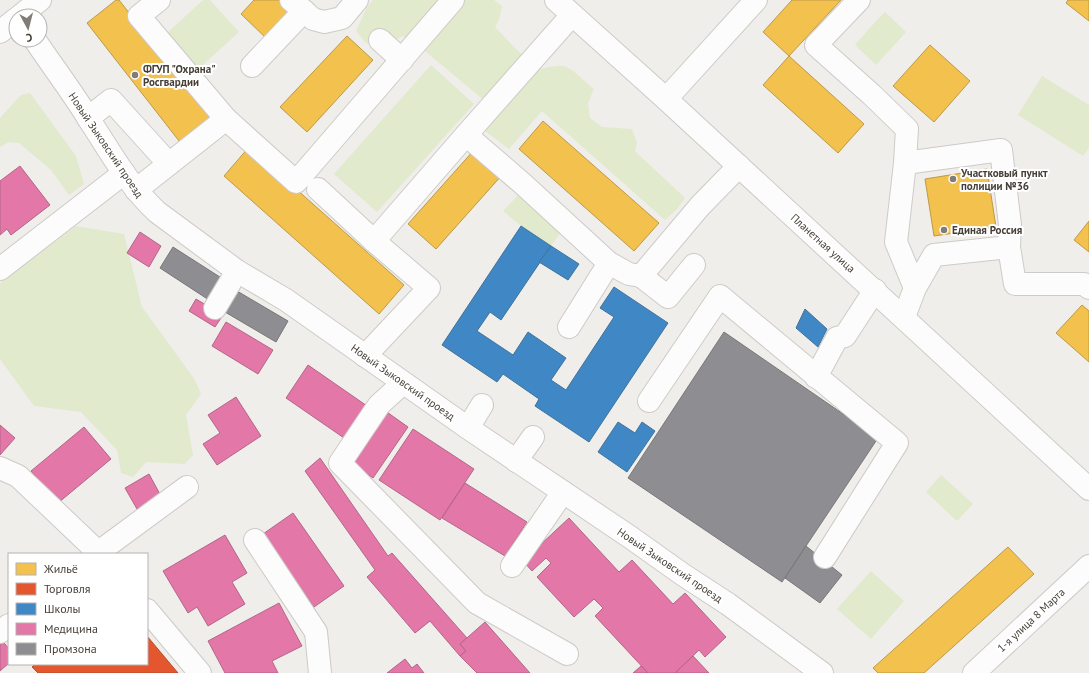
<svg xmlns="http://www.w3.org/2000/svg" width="1089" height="673" font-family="'PT Sans',sans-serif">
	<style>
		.green { fill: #e1eacc }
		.homes { fill: #f2c14e; stroke: #be9a47 }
		.shops { fill: #e4572e; stroke: #b55031 }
		.schools { fill: #3f88c5; stroke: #41729a }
		.health { fill: #e377a8; stroke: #b46686 }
		.industry { fill: #8d8d92; stroke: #787677 }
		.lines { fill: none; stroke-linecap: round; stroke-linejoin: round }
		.minor-casing { stroke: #cdcac7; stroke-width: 24 }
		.minor { stroke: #fdfcfc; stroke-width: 22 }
		.poi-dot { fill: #827c76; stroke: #fff; stroke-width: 1.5 }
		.labels { text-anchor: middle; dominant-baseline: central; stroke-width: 4; stroke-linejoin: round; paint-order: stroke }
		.poi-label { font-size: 11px; font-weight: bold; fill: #463f37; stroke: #fff; text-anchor: start }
		.street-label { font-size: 11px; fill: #463f37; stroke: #fff }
	</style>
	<rect width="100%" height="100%" fill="#f0eeeb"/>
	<!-- green -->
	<g class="green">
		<path d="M203,0H210L239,32L196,71L164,36Z"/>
		<path d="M373,0H494L502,6L499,20L495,27L515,48L539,69C547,68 555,65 562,66C573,67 585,83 594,89L588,103L590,118L602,127L632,129L637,143L635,151L685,198L677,209L665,220L542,111L509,149L481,128L486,102L426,52L403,36L377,49L365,42L356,31L367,7Z"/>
		<path d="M885,12L906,32L876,65L855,45L877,20Z"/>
		<path d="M431,65L474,104L377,212L334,174Z"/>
		<path d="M1042,76L1089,105V148L1083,156L1018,115Z"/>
		<path d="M30,93L76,156L84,184L69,195L51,170L19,143L9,142L0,147V118L21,95Z"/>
		<path d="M524,189L566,225L551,246L521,226L503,211Z"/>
		<path d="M76,226L124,234L142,307L195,380L201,394L186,415L193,455L185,464L146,462L133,477L121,473L117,450L81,412L34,406L0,359V283Z"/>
		<path d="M941,475L973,504L957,521L926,492Z"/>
		<path d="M871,571L904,601L871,639L837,609Z"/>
	</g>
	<!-- homes -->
	<g class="homes">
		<path d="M116,0H119L214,121L183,146L87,23Z"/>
		<path d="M254,0H284L294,10L267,39L241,14Z"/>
		<path d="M792,0H841L789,56L763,32Z"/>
		<path d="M1068,0H1089V21L1066,3Z"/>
		<path d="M347,36L373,60L307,132L280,107Z"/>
		<path d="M930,45L970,81L934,122L893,86Z"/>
		<path d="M789,56L864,124L838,153L763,85Z"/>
		<path d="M543,121L659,223L634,251L519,149Z"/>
		<path d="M249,147L404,285L379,314L224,176Z"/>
		<path d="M474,150L502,175L436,249L408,224Z"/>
		<path d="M987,169L996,227L934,236L925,179Z"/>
		<path d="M1089,221V252L1074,240Z"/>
		<path d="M1082,305L1089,311V362L1056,333Z"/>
		<path d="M1008,547L1034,574L924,673H878L873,668Z"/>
	</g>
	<!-- shops -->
	<path class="shops" d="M147,636L178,673H38L32,667L35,664H147Z"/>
	<!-- schools -->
	<g class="schools">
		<path d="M521,226L551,246L501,320L490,312L477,331L513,355L528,332L566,358L551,380L566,390L614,317L600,308L614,287L668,323L589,442L535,406L539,399L503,374L497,382L442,345Z"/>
		<path d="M551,246L579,264L568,280L539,262Z"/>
		<path d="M805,309L827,329L818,347L796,328Z"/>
		<path d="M618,422L635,433L642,422L655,431L627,472L598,452Z"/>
	</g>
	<!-- health -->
	<g class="health">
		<path d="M20,166L50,205L11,235L7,229L0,235V181Z"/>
		<path d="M140,232L161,246L149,267L127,253Z"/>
		<path d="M196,299L223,315L215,327L189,311Z"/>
		<path d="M226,322L273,350L258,374L212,346Z"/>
		<path d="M308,365L370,408L347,440L286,398Z"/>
		<path d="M236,397L261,436L217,465L203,444L220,433L208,415Z"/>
		<path d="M384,410L408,427L373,478L348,461Z"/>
		<path d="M0,425L15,438L0,455Z"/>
		<path d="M84,427L111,459L58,503L31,471Z"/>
		<path d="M413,429L474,469L440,520L379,480Z"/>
		<path d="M320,458L388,556L392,553L467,638L460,644L466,651L460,656L430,621L415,633L367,577L375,570L305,471Z"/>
		<path d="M149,474L161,496L137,509L125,488Z"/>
		<path d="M465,483L527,522L505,556L442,518Z"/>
		<path d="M293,513L344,586L314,607L263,534Z"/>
		<path d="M569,518L619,572L632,560L673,604L685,593L726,637L705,657L699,650L675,673H648L595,616L603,608L594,599L574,617L537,577L551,563L546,558L532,571L523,561Z"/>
		<path d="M225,535L247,573L232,582L245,604L208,626L197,607L188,613L163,571Z"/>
		<path d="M279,603L302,646L272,661L278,673H225L208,641Z"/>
		<path d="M485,622L530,673H477L460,656L466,651L460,644Z"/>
		<path d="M0,638L9,649V663L0,671Z"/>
		<path d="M693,656L709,673H675Z"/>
		<path d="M405,659L412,668L417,664L424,673H387Z"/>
		<path d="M641,666L647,672L646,673H633Z"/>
	</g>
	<!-- industry -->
	<g class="industry">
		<path d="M173,247L223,279L209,300L160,268Z"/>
		<path d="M237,291L288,321L276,342L225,312Z"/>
		<path d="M724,332L878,438L782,582L628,478Z"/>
		<path d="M806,546L842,575L820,603L785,578Z"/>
	</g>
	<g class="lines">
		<defs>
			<g id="minor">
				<path d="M159,0L139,16L226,119L296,182L453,0"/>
				<path d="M291,0L313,19L324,22L342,18L357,0"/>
				<path d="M556,0L666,99L1089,489"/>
				<path d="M859,0L816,45L872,95L907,129L905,163"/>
				<path d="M20,16L40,0"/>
				<path d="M0,32L16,19"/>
				<path d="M35,40C53,67 73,93 90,121C111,153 129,186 157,212L237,271L286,300L468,428L630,537L682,574L728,604L822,673"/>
				<path d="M380,40L402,60"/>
				<path d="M252,66L304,11"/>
				<path d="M666,99L756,0"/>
				<path d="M88,118L111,100L169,164"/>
				<path d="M466,135L523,184L609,263L629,274L641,276L700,206L739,166"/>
				<path d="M318,189L374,241"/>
				<path d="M136,190L226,119"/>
				<path d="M1009,247L1015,284H1084L1089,288"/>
				<path d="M0,269L124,173"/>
				<path d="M641,276L668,297L694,265"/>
				<path d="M215,308L237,271"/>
				<path d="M904,317L915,288L896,242L905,163L1001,150L1010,225L1009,247L934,255L915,288"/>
				<path d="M569,327L609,263"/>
				<path d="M365,356L429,288L374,241L466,135L572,15"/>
				<path d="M816,377L837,338L845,336L875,290"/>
				<path d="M403,383L379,405L340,463L477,603L567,654"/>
				<path d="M649,401L720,296L897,443L825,557"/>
				<path d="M468,428L482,405"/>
				<path d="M516,461L533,437"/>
				<path d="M0,468L18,476L100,554"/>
				<path d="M255,540L316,632L320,673"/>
				<path d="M96,554L187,487"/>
				<path d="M512,566L563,492"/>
				<path d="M147,610L200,673"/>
				<path d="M0,632L9,625"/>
				<path d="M974,673L1089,566"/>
			</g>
		</defs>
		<!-- minor casing -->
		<use href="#minor" class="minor-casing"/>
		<!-- minor -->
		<use href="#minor" class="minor"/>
	</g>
	<!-- markers -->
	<g class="poi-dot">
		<circle cx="135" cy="75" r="4"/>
		<circle cx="953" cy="179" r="4"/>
		<circle cx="944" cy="230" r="4"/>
	</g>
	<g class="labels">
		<!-- poi labels -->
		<g class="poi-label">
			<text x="143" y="69">ФГУП "Охрана"<tspan x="143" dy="13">Росгвардии</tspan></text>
			<text x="961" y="173">Участковый пункт<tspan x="961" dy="13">полиции №36</tspan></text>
			<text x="952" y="230">Единая Россия</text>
		</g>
		<!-- street labels -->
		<g class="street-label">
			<text transform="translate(106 145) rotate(56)">Новый Зыковский проезд</text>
			<text transform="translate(823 243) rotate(42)">Планетная улица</text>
			<text transform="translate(403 382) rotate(35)">Новый Зыковский проезд</text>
			<text transform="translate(670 565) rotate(34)">Новый Зыковский проезд</text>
			<text transform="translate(1031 620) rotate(-43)">1-я улица 8 Марта</text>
		</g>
	</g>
	<!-- legend -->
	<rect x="8" y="553" width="140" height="112" fill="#ffffff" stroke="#b5b2af"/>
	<rect x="16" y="563" width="20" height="12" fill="#f2c14e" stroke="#b5b2af"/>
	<text x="44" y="573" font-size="12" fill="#463f37">Жильё</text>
	<rect x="16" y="583" width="20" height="12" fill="#e4572e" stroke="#b5b2af"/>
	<text x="44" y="593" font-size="12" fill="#463f37">Торговля</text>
	<rect x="16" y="603" width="20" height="12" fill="#3f88c5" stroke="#b5b2af"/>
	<text x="44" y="613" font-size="12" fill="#463f37">Школы</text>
	<rect x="16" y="623" width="20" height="12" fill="#e377a8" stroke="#b5b2af"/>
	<text x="44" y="633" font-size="12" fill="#463f37">Медицина</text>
	<rect x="16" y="643" width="20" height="12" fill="#8d8d92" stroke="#b5b2af"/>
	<text x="44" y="653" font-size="12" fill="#463f37">Промзона</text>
	<!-- north arrow -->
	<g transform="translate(28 28) rotate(173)"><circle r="19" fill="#ffffff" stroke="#b5b2af"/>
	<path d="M0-3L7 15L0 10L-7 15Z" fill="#827c76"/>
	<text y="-6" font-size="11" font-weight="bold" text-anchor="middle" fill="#463f37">С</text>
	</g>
</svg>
